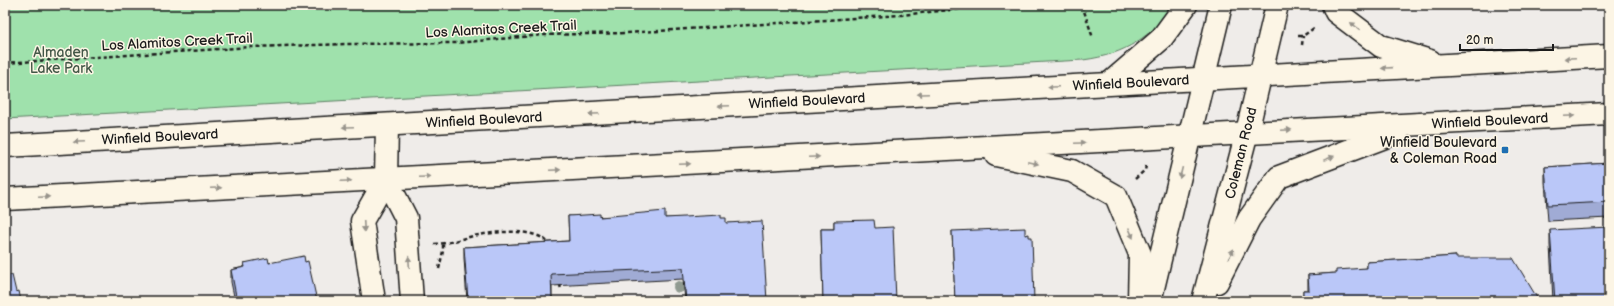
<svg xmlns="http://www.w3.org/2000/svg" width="1614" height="306" font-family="'Balsamiq Sans',sans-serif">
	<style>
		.green { fill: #9fe1ac; stroke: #5e7e64 }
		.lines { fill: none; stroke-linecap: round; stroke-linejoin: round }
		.minor-casing { stroke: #1c1c1c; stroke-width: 25 }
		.path { stroke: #1c1c1c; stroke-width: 2.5; stroke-dasharray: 4 3; stroke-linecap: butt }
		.minor { stroke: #fcf5e5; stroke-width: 22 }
		.tree { fill: #909a90 }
		.wall { fill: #a0abd5; stroke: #1c1c1c }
		.building { fill: #bac7f8; stroke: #1c1c1c }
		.oneway { fill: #97938b }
		.poi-dot { fill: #1f6fb2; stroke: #fcf5e5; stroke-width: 1.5 }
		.labels { text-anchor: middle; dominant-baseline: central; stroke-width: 3; stroke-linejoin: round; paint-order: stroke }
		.street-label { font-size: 14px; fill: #1c1c1c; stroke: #fcf5e5 }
		.park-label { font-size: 14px; fill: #435747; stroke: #fcf5e5 }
		.poi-label { font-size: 14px; fill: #1c1c1c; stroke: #fcf5e5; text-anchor: end }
	</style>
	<rect width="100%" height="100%" fill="#efece9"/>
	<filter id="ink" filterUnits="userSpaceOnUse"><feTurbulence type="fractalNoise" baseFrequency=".025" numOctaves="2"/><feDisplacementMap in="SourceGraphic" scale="8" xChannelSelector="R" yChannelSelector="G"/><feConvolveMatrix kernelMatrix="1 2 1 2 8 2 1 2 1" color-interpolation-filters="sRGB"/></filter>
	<g filter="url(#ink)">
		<!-- green -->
		<path class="green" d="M5,5H1177C1148,37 1128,54 1083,60L5,119Z"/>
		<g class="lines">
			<defs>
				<g id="minor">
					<path d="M1333,5L1336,12L1381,46L1430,61"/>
					<path d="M1110,83L1161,39L1186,5"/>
					<path d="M5,146L1609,56"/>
					<path d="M996,155L1072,171L1116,196L1140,254L1139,301"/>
					<path d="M386,179L406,218L412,301"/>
					<path d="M5,199L1609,114"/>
					<path d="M1217,282L1249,219L1279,177L1398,132"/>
					<path d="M374,301L362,221L386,179L387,125"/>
					<path d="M1150,301L1221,5"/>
					<path d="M1203,301L1247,132L1277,5"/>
				</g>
			</defs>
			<!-- minor casing -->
			<use href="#minor" class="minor-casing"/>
			<!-- path -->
			<g class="path">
				<path d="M1082,5L1093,38"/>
				<path d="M1298,36H1303L1314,28"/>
				<path d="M1302,45L1303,36"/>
				<path d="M5,63L251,47L347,44L456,43L543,35L627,33L901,15L998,5"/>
				<path d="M1135,179L1145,170L1146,166"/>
				<path d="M434,244C448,244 460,239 473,236C493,232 537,226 550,245"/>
				<path d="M439,269L443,251V244"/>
				<path d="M560,284L561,290"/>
			</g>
			<!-- minor -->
			<use href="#minor" class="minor"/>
		</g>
		<!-- trees -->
		<circle class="tree" cx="679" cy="287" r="6"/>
		<!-- wall -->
		<g class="wall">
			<path d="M1609,163V218L1548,221L1545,182V167Z"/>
			<path d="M568,216L665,218H721L726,223L767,301H685L683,279L552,286V301H467L464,258V247L569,241Z"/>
			<path d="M834,221L875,228L896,301H823L821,229H834Z"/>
			<path d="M1550,230L1609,301H1553L1550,245Z"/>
			<path d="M952,231L1034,301H955Z"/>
			<path d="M1456,256L1303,298V290H1308V275L1336,273L1367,268V262Z"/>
			<path d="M305,262L317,301H235L231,282V270L244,267V263Z"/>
		</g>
		<!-- building -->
		<g class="building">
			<path d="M1609,163V202L1548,205L1545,167Z"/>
			<path d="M665,211V218L721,215V218H726V223L762,221L767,301H686L683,268L551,274L552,301H468L464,247L569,241L568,216L600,214V217Z"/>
			<path d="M874,220L875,228L893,227L896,301H823L821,229H834V221Z"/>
			<path d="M1609,227V301H1555L1550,230Z"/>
			<path d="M1025,228V235L1029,234V237H1032L1034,301H955L952,231Z"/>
			<path d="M304,256L305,262L308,261L317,301H237L231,270L245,267L244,263L268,258L269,263Z"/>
			<path d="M1456,256V258H1513L1539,301H1296V299L1303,298V290H1309L1308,275L1336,273V270L1367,268V262Z"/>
			<path d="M12,275L16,292L19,291L21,301H5V276Z"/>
		</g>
		<!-- one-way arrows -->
		<defs><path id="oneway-solid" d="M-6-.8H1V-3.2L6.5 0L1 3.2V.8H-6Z"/></defs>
		<g class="oneway">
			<use href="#oneway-solid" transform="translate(1355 26) rotate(-143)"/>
			<use href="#oneway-solid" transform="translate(1570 58) rotate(177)"/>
			<use href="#oneway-solid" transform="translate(1387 68) rotate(176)"/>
			<use href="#oneway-solid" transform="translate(1053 87) rotate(177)"/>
			<use href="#oneway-solid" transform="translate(923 94) rotate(177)"/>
			<use href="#oneway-solid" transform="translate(724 106) rotate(177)"/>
			<use href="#oneway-solid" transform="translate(594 114) rotate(177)"/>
			<use href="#oneway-solid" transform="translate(1569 116) rotate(-3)"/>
			<use href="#oneway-solid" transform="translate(348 127) rotate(177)"/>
			<use href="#oneway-solid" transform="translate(1286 130) rotate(-2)"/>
			<use href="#oneway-solid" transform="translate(79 142) rotate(177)"/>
			<use href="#oneway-solid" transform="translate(1080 143) rotate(-3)"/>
			<use href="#oneway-solid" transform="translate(814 157) rotate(-3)"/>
			<use href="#oneway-solid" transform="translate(1329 158) rotate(-21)"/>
			<use href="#oneway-solid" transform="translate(1033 163) rotate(12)"/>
			<use href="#oneway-solid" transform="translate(685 164) rotate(-3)"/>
			<use href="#oneway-solid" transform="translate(555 170) rotate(-3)"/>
			<use href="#oneway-solid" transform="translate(1181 173) rotate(104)"/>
			<use href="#oneway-solid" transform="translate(425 177) rotate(-3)"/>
			<use href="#oneway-solid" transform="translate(346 181) rotate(-3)"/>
			<use href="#oneway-solid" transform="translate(216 188) rotate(-3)"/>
			<use href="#oneway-solid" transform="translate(44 197) rotate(-3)"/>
			<use href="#oneway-solid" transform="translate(364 226) rotate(87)"/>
			<use href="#oneway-solid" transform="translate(1131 233) rotate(67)"/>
			<use href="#oneway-solid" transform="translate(1231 254) rotate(-63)"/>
			<use href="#oneway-solid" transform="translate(409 262) rotate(-94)"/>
		</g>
	</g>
	<!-- markers -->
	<rect class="poi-dot" x="1501" y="146" width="8" height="8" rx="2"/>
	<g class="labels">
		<!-- street labels -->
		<g class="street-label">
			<text transform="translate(501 29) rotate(-3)">Los Alamitos Creek Trail</text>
			<text transform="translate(177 42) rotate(-3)">Los Alamitos Creek Trail</text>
			<text transform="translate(1131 83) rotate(-3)">Winfield Boulevard</text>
			<text transform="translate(807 101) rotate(-3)">Winfield Boulevard</text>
			<text transform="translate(484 120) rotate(-3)">Winfield Boulevard</text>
			<text transform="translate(1490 121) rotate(-3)">Winfield Boulevard</text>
			<text transform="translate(160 137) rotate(-3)">Winfield Boulevard</text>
			<text transform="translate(1241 153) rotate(-76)">Coleman Road</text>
		</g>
		<!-- park labels -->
		<g class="park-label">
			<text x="61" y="52">Almaden<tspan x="61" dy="16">Lake Park</tspan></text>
		</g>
		<!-- poi labels -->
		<g class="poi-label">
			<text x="1497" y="142">Winfield Boulevard<tspan x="1497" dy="16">&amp; Coleman Road</tspan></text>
		</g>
	</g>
	<!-- margin -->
	<rect width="1614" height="306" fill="none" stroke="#fcf5e5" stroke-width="20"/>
	<rect x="10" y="10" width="1594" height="286" fill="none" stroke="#1c1c1c" stroke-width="1.5" filter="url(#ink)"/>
	<!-- scale -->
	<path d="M1460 44v6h93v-6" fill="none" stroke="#1c1c1c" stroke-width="2"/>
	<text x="1466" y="44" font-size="12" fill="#1c1c1c" stroke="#fcf5e5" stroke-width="3" paint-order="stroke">20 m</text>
</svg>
